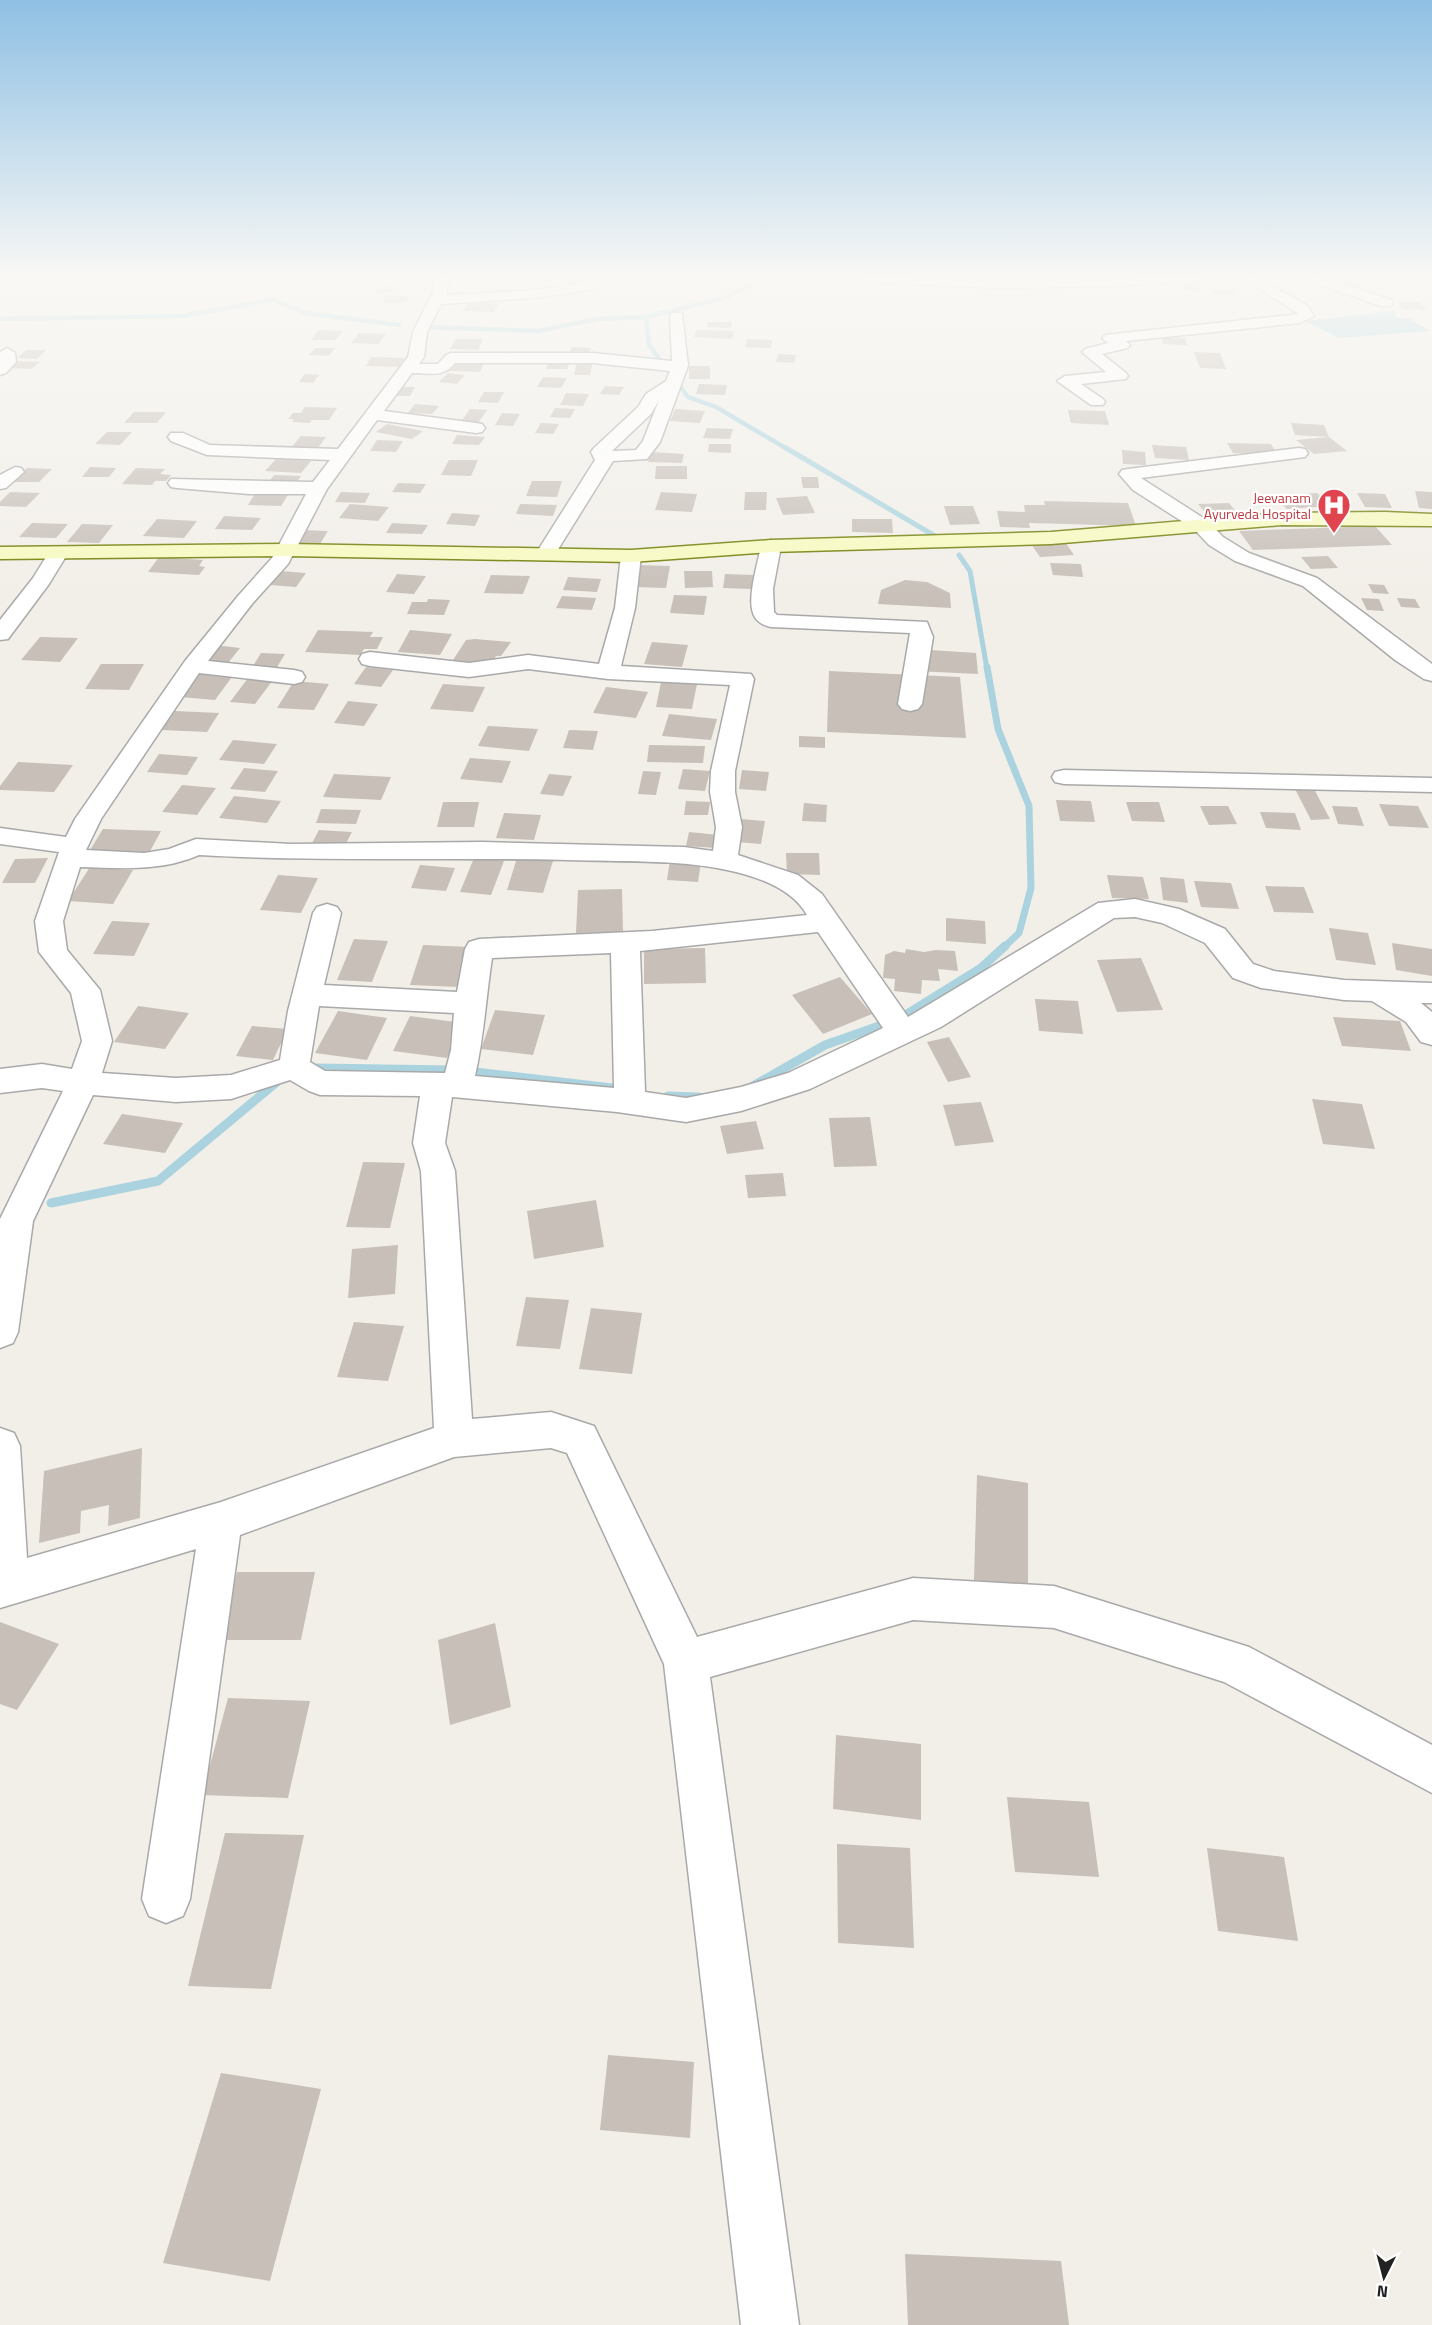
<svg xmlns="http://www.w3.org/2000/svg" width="1432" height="2325" font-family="'Titillium Web',sans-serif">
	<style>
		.water { fill: #aad3df }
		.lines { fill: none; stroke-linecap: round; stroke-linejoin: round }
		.stream-far3 { stroke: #aad3df; stroke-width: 4.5 }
		.stream-far2 { stroke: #aad3df; stroke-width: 5 }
		.stream-far1 { stroke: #aad3df; stroke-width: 7 }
		.stream { stroke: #aad3df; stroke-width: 9 }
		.building { fill: #c7bfb8 }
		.street-casing { stroke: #a9a9a9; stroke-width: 3 }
		.secondary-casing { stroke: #707d05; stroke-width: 3 }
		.street { fill: #fff; fill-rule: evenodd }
		.secondary { fill: #f7fabf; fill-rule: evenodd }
		.labels { text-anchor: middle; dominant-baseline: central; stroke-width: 4.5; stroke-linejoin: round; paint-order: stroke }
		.far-health-label { font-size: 14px; fill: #be3a42; stroke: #fff; text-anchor: end }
	</style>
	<rect width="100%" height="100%" fill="#f2efe9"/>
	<!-- water -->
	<path class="water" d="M1394,311L1397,318H1409L1430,331L1339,338L1305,321Z"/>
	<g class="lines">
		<!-- stream-far3 -->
		<g class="stream-far3">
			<path d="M767,277L724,298L646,317L649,345L688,397L716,407L789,450"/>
			<path d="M0,319L182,316L272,300L306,313L399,325"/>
			<path d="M424,327L539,331L597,319L646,317"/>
		</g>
		<!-- stream-far2 -->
		<g class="stream-far2">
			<path d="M786,448L935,536"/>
			<path d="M959,555L970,571L987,669"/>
		</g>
		<!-- stream-far1 -->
		<path class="stream-far1" d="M987,667L998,729L1029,806L1031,888L1019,933L1003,948"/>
		<!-- stream -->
		<g class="stream">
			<path d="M317,1068L452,1070"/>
			<path d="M466,1071L612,1088"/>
			<path d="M753,1086L825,1045L899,1019L981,968L1005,946"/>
			<path d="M668,1096L699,1097"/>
			<path d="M51,1203L158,1181L278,1081"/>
		</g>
	</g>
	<!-- building -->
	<g class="building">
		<path d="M1397,277H1414L1419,283H1402Z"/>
		<path d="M570,278H586L584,286H567Z"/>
		<path d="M1332,281H1356L1361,289L1337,288Z"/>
		<path d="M1182,285L1199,286L1201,291L1184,290Z"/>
		<path d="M379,287H394L391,293H376Z"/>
		<path d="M1211,290H1232L1235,295H1215Z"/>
		<path d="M387,295L410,296L405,303H382Z"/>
		<path d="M468,302L499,303L494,312L462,311Z"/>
		<path d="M1397,302H1420L1427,310L1403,309Z"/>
		<path d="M708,322H732L731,328L707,327Z"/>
		<path d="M319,330L343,331L335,340H311Z"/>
		<path d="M696,330L734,331L732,339L694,337Z"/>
		<path d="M359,333L386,334L378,344L351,343Z"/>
		<path d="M1162,337L1185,338L1187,345L1163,344Z"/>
		<path d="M456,339H483L478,350L450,349Z"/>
		<path d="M747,339L772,340L771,348L745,347Z"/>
		<path d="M572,347L591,348L587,356L568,355Z"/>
		<path d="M315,348H335L329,356L309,355Z"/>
		<path d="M26,350H46L37,359L17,358Z"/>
		<path d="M1194,352L1220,353L1226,369L1200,368Z"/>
		<path d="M778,354L796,355L794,363L776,362Z"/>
		<path d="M371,357L405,358L400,367L366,366Z"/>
		<path d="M18,361L40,362L31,369L9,368Z"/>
		<path d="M577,361H593L590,375H574Z"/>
		<path d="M450,362L484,363L480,372L446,371Z"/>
		<path d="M548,364H569L567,369H546Z"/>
		<rect x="689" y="366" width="21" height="13"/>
		<path d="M448,373L465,375L457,384L439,382Z"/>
		<path d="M305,374L319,375L313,383L299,382Z"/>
		<path d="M543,377L567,378L561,388L537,387Z"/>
		<path d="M699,384L727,385L725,395L696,394Z"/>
		<path d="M605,386L624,387L619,395L600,394Z"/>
		<path d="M396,387H415L410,396H390Z"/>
		<path d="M484,392H504L498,403L478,402Z"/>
		<path d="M566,393L589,394L583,406L560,405Z"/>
		<path d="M415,404L439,406L432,414L408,413Z"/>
		<path d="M305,407L337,408L329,420H312L310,423L292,422L294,419H288L293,413H301Z"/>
		<path d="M555,408L575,409L570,418L550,417Z"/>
		<path d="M470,409L487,410L478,423L461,422Z"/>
		<path d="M675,409L705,411L700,423L670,421Z"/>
		<path d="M1068,410L1105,411L1109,425L1071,423Z"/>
		<path d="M134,412H166L157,423H124Z"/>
		<path d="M502,413L520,414L513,426L495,425Z"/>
		<path d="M541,423L559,424L553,434L535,433Z"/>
		<path d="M1291,423L1324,425L1329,437L1295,435Z"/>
		<path d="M387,424L423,431L412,439L376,432Z"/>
		<path d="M707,428L733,429L730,439L703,438Z"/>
		<path d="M107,432H132L120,445L95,444Z"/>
		<path d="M457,435L485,437L479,445L452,444Z"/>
		<path d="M301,436L326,437L315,452L289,450Z"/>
		<path d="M1329,437L1347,451L1314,454L1296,440Z"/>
		<path d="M377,440L403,441L396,452L370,451Z"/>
		<path d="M1227,443L1271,444L1277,454L1233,453Z"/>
		<path d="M709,444H731V453L708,452Z"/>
		<path d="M1152,445L1186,447L1189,460L1155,458Z"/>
		<path d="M1122,450L1145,452L1146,465L1123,464Z"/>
		<path d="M651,452L684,454L682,463L648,462Z"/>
		<path d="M276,459L311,461L301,473L265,471Z"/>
		<path d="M449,460H478L471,476L441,475Z"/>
		<path d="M656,466H687V479H655Z"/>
		<path d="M90,467L116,468L109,477H82Z"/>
		<path d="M27,468L52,469L39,482H14Z"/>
		<path d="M136,468L165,469L160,474L171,475L166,481H155L152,485L122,484Z"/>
		<path d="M274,475L301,476L294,486L267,485Z"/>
		<path d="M801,477H818L819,488H803Z"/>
		<path d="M532,481H562L557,497L526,496Z"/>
		<path d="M398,483L426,484L420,493L392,492Z"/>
		<path d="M1415,491L1432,492V509L1419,508Z"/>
		<path d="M10,492L40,493L26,507L0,506V502Z"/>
		<path d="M256,492L289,493L281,506L248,505Z"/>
		<path d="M341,492L370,493L365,503L335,502Z"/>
		<path d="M661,492L697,494L692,512L655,510Z"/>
		<path d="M745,492H767L766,510H744Z"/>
		<path d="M1317,493L1331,506L1287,509L1274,496Z"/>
		<path d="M1357,493L1385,494L1392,508L1365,507Z"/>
		<path d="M807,496L815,513L783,515L776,498Z"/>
		<path d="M1044,501L1128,503L1136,526L1029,523L1030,528L1000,527L997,511L1025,512L1024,505H1045Z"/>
		<path d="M1229,503L1238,514L1208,516L1198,504Z"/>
		<path d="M350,504L389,507L378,521L339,518Z"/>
		<path d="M520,504L557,505L553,516L516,514Z"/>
		<path d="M944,506H973L980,524L950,525Z"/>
		<path d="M452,513L480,515L475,526L446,524Z"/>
		<path d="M224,516L261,518L252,530L215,529Z"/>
		<path d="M157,519L197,521L184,538L143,536Z"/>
		<path d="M852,519H892L893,533L852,532Z"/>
		<path d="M32,523L68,524L56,538L19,537Z"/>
		<path d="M392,523L428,525L422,534L386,533Z"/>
		<path d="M82,524L113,525L99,543L67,542Z"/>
		<path d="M1375,526L1392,545L1253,550L1239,531Z"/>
		<path d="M302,530L328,531L320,544L293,543Z"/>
		<path d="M1065,542L1074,555L1040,557L1031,544Z"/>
		<path d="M1328,556L1338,568L1311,569L1301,557Z"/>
		<path d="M159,557L203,560L199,566L205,567L199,575L148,572Z"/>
		<path d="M1050,563L1081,564L1083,577L1053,575Z"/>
		<path d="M639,565L670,566L666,588L634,587Z"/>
		<path d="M281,571L306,573L296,587L270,585Z"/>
		<path d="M684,571H712L713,587L685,588Z"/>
		<path d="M397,574L426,576L414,594L386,592Z"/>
		<path d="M725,574L754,575L753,589L723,588Z"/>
		<path d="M491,575L530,576L523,594L484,593Z"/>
		<path d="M568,577L601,579L597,592L563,590Z"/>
		<path d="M905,580L927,582L950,593L951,608L878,604L881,590Z"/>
		<path d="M1368,584L1384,585L1389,594L1373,593Z"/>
		<path d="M674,595L707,596L704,615L670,613Z"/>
		<path d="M562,596L596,598L592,610L556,608Z"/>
		<path d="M1361,598L1379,599L1384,611L1367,610Z"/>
		<path d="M1397,598L1415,599L1420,608L1401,607Z"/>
		<path d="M428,599L450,600L444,615L407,614L412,602H427Z"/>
		<path d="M318,630L373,632L370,637H383L377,649H364L360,655L305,652Z"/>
		<path d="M410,630L452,634L440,655L398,652Z"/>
		<path d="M40,637L78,638L60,662L21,660Z"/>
		<path d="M475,639L511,642L501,656H496L494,660L489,659L486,664L453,660L466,640Z"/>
		<path d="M652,642L688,645L682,667L644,664Z"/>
		<path d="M215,645L240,648L224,668L198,666Z"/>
		<path d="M915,649L976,653L978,674L915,671Z"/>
		<path d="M261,653L285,654L274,672L250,671Z"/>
		<path d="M101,664H144L129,690L85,689Z"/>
		<path d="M366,667L393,670L381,687L354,684Z"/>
		<path d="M829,671L960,677L966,738L827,732Z"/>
		<path d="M198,674L232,677L215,700L180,697Z"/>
		<path d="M248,678L273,680L255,704L230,702Z"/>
		<path d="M294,681L329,684L314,710L277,708Z"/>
		<path d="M661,682L697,684L692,709L656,707Z"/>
		<path d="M443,684L485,687L473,712L430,709Z"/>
		<path d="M606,687L648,692L636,718L593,713Z"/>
		<path d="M348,701L378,704L364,726L334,723Z"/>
		<path d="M175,711L219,713L207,732L162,730Z"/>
		<path d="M669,714L717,719L711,740L662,736Z"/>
		<path d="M488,726L538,729L529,751L478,746Z"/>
		<path d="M569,730L598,731L593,750L563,748Z"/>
		<path d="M799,736L825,737V748L799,747Z"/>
		<path d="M233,740L277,744L264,764L219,760Z"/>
		<path d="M649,745L705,746L703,763L647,762Z"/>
		<path d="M159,754L198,757L187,775L147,772Z"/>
		<path d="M470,758L511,761L502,783L460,779Z"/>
		<path d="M18,762L73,765L54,792L0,790V786Z"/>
		<path d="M244,768L278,771L265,792L230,789Z"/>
		<path d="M683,769L710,771L705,791L678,789Z"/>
		<path d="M742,770L769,772L766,791L739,789Z"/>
		<path d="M643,771L661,772L656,795L638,794Z"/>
		<path d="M334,774L391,777L381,800L323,797Z"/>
		<path d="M549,774L572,776L563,796L540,794Z"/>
		<path d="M182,785L216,788L197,815L162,812Z"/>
		<path d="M1295,789H1314L1330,819L1311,820Z"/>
		<path d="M234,796L281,801L267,823L219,818Z"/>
		<path d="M1056,800L1091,801L1095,822L1060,821Z"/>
		<path d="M686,801L710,802L708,815H684Z"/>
		<path d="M443,802H479L474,827H437Z"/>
		<path d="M1126,802H1159L1165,822L1132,821Z"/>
		<path d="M804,803L827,805L826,822L802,821Z"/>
		<path d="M1379,804L1418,806L1429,828L1389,826Z"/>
		<path d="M1200,806H1228L1237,824L1209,825Z"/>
		<path d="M1332,806L1357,807L1364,826L1338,824Z"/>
		<path d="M321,809L361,810L356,824L316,823Z"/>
		<path d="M1260,812L1295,813L1301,830L1266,828Z"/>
		<path d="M504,813L541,815L534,840L496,838Z"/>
		<path d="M741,819L765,821L761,844L737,842Z"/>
		<path d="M103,829L161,831L149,853L90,850Z"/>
		<path d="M319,830L352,832L345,845L312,843Z"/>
		<path d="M689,832L719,835L716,848L686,846Z"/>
		<path d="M786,853H819L820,875L787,874Z"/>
		<path d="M48,858L35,883H2L15,859Z"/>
		<path d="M474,858L504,861L491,895L460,892Z"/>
		<path d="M517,858L553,861L543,893L507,890Z"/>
		<path d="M670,860L701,862L698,882L667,880Z"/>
		<path d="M420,865L455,868L446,891L411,888Z"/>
		<path d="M90,867L133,870L113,904L68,901Z"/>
		<path d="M278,875L318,878L301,913L260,910Z"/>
		<path d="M1107,875L1143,877L1149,899L1112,898Z"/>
		<path d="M1160,877L1184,879L1188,903L1163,900Z"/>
		<path d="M1194,881L1231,883L1239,909L1201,907Z"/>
		<path d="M1265,886L1304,887L1314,913L1274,912Z"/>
		<path d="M622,889L623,932L576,933L578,890Z"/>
		<path d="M946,918L985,921L986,944L946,941Z"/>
		<path d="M112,921L150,923L134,956L93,954Z"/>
		<path d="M1329,928L1368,933L1376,965L1336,960Z"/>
		<path d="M354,939L388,941L372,982L337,980Z"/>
		<path d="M1392,943L1432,949V976L1396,970Z"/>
		<path d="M423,945L470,947L459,987L410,985Z"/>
		<path d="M705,948L706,983L644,984V949Z"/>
		<path d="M906,949L924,952L936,950L955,951L958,971L938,969L940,981L922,980L921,994L894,991L895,979L883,978L885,955L894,951L905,953Z"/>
		<path d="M1141,958L1163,1010L1117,1012L1097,960Z"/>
		<path d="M840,977L872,1014L823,1034L792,995Z"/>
		<path d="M1035,999L1078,1001L1083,1034L1039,1031Z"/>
		<path d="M138,1006L189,1013L165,1049L114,1042Z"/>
		<path d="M495,1010L545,1015L533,1055L481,1049Z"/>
		<path d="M338,1011L387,1018L367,1060L315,1053Z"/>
		<path d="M410,1016L463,1023L447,1058L393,1051Z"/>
		<path d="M1333,1017L1400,1021L1411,1051L1342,1046Z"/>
		<path d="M252,1026L288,1029L273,1060L236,1056Z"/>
		<path d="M949,1037L971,1077L948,1082L927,1042Z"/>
		<path d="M1312,1099L1362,1104L1375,1149L1323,1144Z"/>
		<path d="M981,1102L994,1142L955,1146L943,1105Z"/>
		<path d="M122,1114L183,1123L165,1153L103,1144Z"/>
		<path d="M870,1117L877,1166L834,1167L829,1118Z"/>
		<path d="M756,1121L764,1149L727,1154L720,1126Z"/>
		<path d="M363,1162L405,1163L390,1228L346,1227Z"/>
		<path d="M783,1173L786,1196L748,1198L745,1175Z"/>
		<path d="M596,1200L604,1247L534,1259L527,1211Z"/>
		<path d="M398,1245L395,1294L348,1298L352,1249Z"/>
		<path d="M526,1297L569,1300L560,1349L516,1346Z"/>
		<path d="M591,1308L642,1313L632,1374L579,1369Z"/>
		<path d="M354,1322L404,1326L388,1381L337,1377Z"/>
		<path d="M142,1448L140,1518L108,1526L109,1505L81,1511L80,1533L39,1543L44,1471Z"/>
		<path d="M977,1475L1028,1483V1588L974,1580Z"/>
		<path d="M237,1572H315L301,1640H221Z"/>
		<path d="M0,1622L59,1644L17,1710L0,1704Z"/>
		<path d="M495,1623L511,1707L450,1725L438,1640Z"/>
		<path d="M228,1698L310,1701L288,1798L202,1795Z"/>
		<path d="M836,1735L921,1744V1820L833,1809Z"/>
		<path d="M1007,1797L1089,1802L1099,1877L1015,1872Z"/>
		<path d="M225,1833L304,1835L271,1989L188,1986Z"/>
		<path d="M837,1844L910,1848L914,1948L838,1943Z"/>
		<path d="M1207,1848L1284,1857L1298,1941L1218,1931Z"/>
		<path d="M608,2055L694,2062L690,2138L600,2130Z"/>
		<path d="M221,2073L321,2089L270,2281L163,2263Z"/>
		<path d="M905,2254L1061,2261L1069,2325H908Z"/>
	</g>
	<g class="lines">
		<defs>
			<g id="street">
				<path d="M435,277H449L446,295L535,290L590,282L597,286L590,290L535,298L441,304L427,332L424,357L419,364H438L446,355L451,353H593L672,361L670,316L672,313H682L688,366L660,442L647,459L613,461L552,559H538L535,555L595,460L591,452L594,448L638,407L646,394L666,381L670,371L593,363H455C443,378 431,373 412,373L384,411L476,423L482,424L485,428L482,432L476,433L377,420L327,489L288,564L252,604L208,661L294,670L302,672L305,677L302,682L294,684L199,673L101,819L86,850L144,853L169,849L196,839L291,844L482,842L684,847L713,851L716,827L710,792L711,771L730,685L608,679L528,669L469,677L370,666L362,664L359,659L362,654L370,652L469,663L528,655L599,664L615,608L621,556L624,552H638L641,556L635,608L621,666L751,674L754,679L735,771V792L742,827L738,855L798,875L822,894L908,1017L1098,903L1135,899L1179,909L1225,929L1253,964L1274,971L1344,980L1432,983V1003H1421L1432,1012V1045L1421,1042L1406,1022L1372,1001L1344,1000L1261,988L1233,978L1205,943L1162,923L1135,917L1114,918L941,1027L810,1089L741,1111L686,1122L617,1112L452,1097L445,1143L455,1171L472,1419L551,1412L594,1426L697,1637L913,1578L1054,1586L1249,1647L1432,1745V1793L1224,1682L1054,1628L913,1620L710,1677L799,2325H741L664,1664L567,1453L551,1448L454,1457L240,1535L190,1899L183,1916L166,1923L149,1916L142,1899L196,1549L0,1608V1428L14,1433L20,1446L27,1558L221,1502L434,1428L421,1171L413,1143L420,1096L320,1095L309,1091L290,1080L231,1099L176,1102L93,1095L33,1221L18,1332L13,1343L0,1348V1219L63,1091L42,1088L0,1093V1069L42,1064L72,1069L82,1041L71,993L39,952L35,921L59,852L0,844V828L66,837L75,819L185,661L238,596L272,558L306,494H249L177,488L171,487L168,483L171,479L313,482L330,460L207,455L171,441L168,437L171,433H183L210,445L338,449L408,357L413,332L433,292ZM659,400L643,441L636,450L612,451L651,414ZM199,855C322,862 445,857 568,860C620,862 675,859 727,870C756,876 792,888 807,915L652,931L479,939L469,942L465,949L457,992L324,985L341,913L337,907L327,904L317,907L313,913L288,1011L280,1060L231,1075L176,1078L102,1073L112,1041L100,990L67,950L63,921L80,867C121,868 160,872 199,855ZM818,932L883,1028L788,1073L741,1087L686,1098L645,1092L640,951ZM611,953L614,1088L475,1076C484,1037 486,997 492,958ZM319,1006L454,1013L451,1050L445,1073L325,1071L310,1062Z"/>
				<path d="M860,277L999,280L1204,277L1197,281L1110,286L999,288L866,282L861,281Z"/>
				<path d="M1241,277H1257L1308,306L1314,316L1300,323L1126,341L1130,345L1127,348L1102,354L1126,373L1128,376L1126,379L1081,384L1103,399L1105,402L1103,405H1091L1057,381L1065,376L1106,372L1082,352L1085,349L1108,343L1102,338L1105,335L1299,314Z"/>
				<path d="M1304,277H1323L1391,300L1393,303L1391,306H1381L1306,280Z"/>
				<path d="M7,348L15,353L16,362L6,373L0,375V352Z"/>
				<path d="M1299,448L1305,449L1308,453L1305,457L1141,478L1208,521L1223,537L1249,553L1317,578L1432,664V681L1424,679L1395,660L1303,586L1235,561L1209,545L1194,529L1133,490L1119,474L1122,470L1128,469Z"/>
				<path d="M15,467L21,468L24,472L6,488L0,489V475Z"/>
				<path d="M771,540L778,542L781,546L773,589L774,612L777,615L927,622L933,637L922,704L918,709L910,711L902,709L898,704L910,633L771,627C764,626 755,621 753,613C747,597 758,563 761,546L764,542Z"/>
				<path d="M58,547L65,549L68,553L49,584L8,639L0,640V620L33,578L51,549Z"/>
				<path d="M1064,770L1432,778V792L1064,784L1055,782L1052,777L1055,772Z"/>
			</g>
			<path id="secondary" d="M1385,512L1432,514V526L1282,525L1051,544L771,552L631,562L287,556L0,559V547L287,544L631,550L771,540L1051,532L1282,513Z"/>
		</defs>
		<!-- street casing -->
		<use href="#street" class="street-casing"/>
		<!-- secondary casing -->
		<use href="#secondary" class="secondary-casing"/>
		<!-- street -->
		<use href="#street" class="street"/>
		<!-- secondary -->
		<use href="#secondary" class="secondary"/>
	</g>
	<!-- sky -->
	<linearGradient id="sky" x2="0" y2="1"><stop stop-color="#8fc0e4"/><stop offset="0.46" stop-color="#f9f8f5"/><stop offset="1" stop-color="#f9f8f5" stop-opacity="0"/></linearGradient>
	<rect width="1432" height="602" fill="url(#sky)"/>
	<!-- icons -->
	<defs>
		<symbol id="hospital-pin" viewBox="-11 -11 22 30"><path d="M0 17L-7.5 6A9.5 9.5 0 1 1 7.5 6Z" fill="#e0444e" stroke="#fff"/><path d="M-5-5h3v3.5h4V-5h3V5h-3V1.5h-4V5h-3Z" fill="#fff"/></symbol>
	</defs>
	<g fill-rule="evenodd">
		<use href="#hospital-pin" x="1315" y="486" width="38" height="52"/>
	</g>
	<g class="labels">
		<!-- far-health labels -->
		<g class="far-health-label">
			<text x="1311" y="497">Jeevanam<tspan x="1311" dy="16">Ayurveda Hospital</tspan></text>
		</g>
	</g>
	<!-- north arrow -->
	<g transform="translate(1384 2277) rotate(186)" stroke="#ffffff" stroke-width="4.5" paint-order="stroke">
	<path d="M0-4.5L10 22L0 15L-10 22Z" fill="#222222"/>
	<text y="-9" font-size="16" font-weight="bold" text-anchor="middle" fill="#222222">N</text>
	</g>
</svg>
